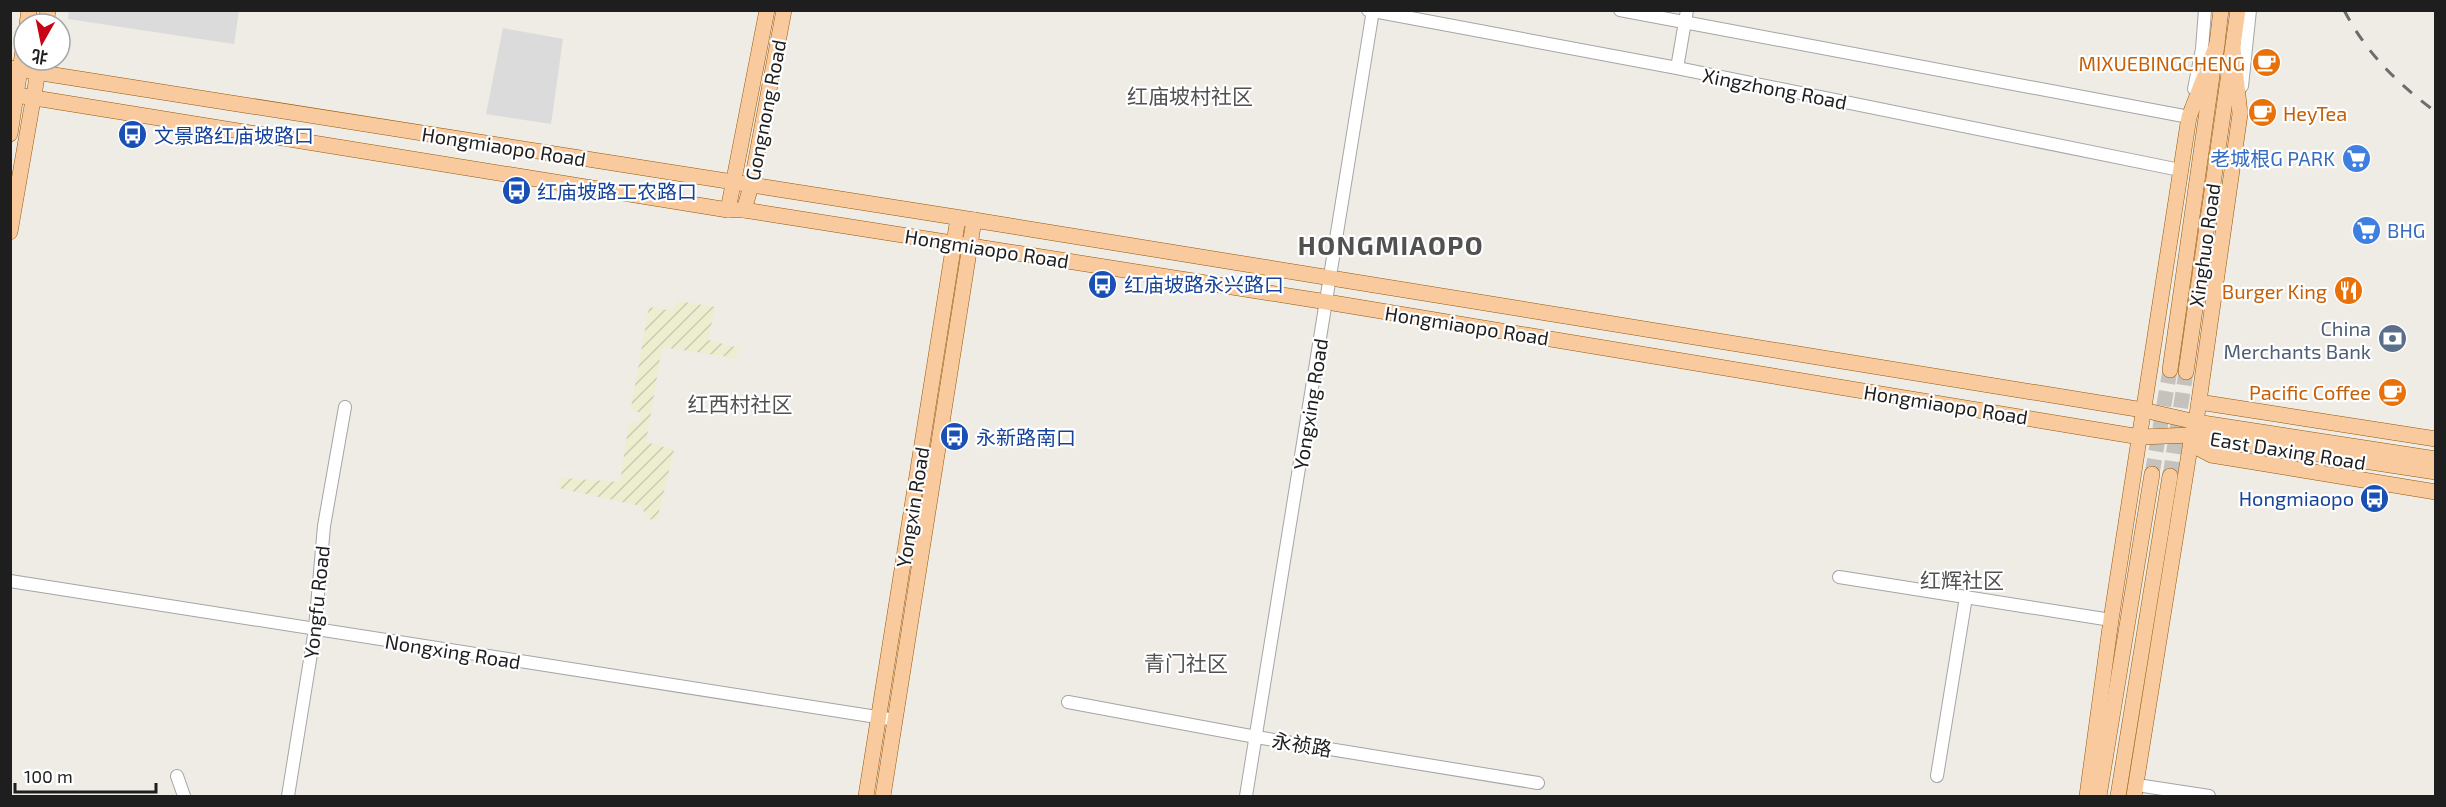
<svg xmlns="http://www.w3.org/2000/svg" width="2446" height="807" font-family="'Exo 2','Noto Sans SC',sans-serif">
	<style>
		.residential { fill: #dcdbdb }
		.farmland { fill: url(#farmland-furrows) }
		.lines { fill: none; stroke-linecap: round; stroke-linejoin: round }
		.major-tunnel { stroke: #c5c2bd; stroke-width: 15; stroke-dasharray: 15 8; stroke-linecap: butt }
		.minor-casing { stroke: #a5a5a5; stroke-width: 14 }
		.major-casing { stroke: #955804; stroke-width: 16 }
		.minor { stroke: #fff; stroke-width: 12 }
		.major { stroke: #faca9f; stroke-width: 15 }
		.rail { stroke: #6c6c6c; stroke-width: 3; stroke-dasharray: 12 12; stroke-linecap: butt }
		.labels { text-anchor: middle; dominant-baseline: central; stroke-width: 4.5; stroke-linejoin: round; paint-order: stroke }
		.food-label { font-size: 20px; fill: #c56008; stroke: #fff; text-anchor: end }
		.street-label { font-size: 20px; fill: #1e1e1e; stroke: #fff }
		.transit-label { font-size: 20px; fill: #164399; stroke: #fff; text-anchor: start }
		.shop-label { font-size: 20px; fill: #366cbe; stroke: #fff; text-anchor: end }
		.service-label { font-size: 20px; fill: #4e5e75; stroke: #fff; text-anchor: end }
		.neighbourhood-label { font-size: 21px; fill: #515151; stroke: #fff }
		.district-label { font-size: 26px; font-weight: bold; letter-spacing: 1.5px; fill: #515151; stroke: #fff }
	</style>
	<defs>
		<pattern id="farmland-furrows" width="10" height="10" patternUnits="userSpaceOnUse" patternTransform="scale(1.5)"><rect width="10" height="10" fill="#ededd0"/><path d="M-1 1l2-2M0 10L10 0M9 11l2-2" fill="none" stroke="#cbcbb2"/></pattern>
	</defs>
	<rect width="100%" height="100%" fill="#efebe5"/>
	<!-- residential -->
	<g class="residential">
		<path d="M69,11V10L239,11L234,44L68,19Z"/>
		<path d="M503,28L563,39L551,124L486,114Z"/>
	</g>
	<!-- farmland -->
	<path class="farmland" d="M678,301L715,307L708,340L739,348L736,358L662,347L646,442L674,450L657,520L648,519L641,506L558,488L561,478L620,482L629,423L640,422L641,414L631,408L649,307L673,311Z"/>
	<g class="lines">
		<!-- major-tunnel -->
		<g class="major-tunnel">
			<path d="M2152,474L2170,370"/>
			<path d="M2170,476L2186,372"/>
		</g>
		<defs>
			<g id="minor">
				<path d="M1368,10L1677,68L2180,170"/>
				<path d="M1620,10L2189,117L2191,109"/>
				<path d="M1677,68L1687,10"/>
				<path d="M2242,86L2250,10"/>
				<path d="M2194,89L2202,49L2205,10"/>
				<path d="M1839,577L2111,620"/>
				<path d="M10,581L896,720"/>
				<path d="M1068,702L1256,737L1538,783"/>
				<path d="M177,776L184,796"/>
				<path d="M1937,776L1966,597"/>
				<path d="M2137,785L2209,796"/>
				<path d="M288,796L315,629L324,526L345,407"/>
				<path d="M1246,796L1373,10"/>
			</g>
			<g id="major">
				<path d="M27,24L29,10"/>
				<path d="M46,24L48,10"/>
				<path d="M2216,52L2221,10"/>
				<path d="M10,68L974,220L2143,410L2196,422L2436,459"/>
				<path d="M10,94L728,210H744L1327,302L2140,437L2192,435L2436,472"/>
				<path d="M10,134L24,44"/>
				<path d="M728,210L767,10"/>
				<path d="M744,210L751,186L784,10"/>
				<path d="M10,232L40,60"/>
				<path d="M2170,370L2212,76"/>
				<path d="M2186,372L2238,10"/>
				<path d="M2199,402L2436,439"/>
				<path d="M2192,435L2196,447L2211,455L2436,492"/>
				<path d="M866,796L958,218"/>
				<path d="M883,796L974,220"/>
				<path d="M2087,796L2111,620L2189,117L2217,44"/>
				<path d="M2099,796L2152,474"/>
				<path d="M2118,796L2170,476"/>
				<path d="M2134,796L2192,435L2196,422L2240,114L2233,49"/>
			</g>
		</defs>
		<!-- minor casing -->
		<use href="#minor" class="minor-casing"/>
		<!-- major casing -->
		<use href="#major" class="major-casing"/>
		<!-- minor -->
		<use href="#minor" class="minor"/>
		<!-- major -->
		<use href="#major" class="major"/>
		<!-- rail -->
		<path class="rail" d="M2344,10C2366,53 2398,84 2436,112"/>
	</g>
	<!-- icons -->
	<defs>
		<symbol id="cafe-disc" viewBox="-11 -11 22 22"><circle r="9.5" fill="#e8710a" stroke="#fff"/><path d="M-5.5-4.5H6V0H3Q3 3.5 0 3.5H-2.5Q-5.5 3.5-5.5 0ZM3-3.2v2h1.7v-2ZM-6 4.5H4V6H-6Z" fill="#fff"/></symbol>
		<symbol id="bus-disc" viewBox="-11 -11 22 22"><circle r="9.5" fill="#1a4fb4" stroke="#fff"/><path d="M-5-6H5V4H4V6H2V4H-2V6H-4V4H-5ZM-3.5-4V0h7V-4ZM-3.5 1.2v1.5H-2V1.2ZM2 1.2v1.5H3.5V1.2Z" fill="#fff"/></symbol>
		<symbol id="supermarket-disc" viewBox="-11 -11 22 22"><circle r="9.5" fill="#3f7fe0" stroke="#fff"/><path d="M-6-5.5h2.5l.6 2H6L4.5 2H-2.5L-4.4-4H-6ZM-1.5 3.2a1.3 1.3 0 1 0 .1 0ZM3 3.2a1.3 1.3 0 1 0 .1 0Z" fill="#fff"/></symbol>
		<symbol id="restaurant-disc" viewBox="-11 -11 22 22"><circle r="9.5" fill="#e8710a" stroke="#fff"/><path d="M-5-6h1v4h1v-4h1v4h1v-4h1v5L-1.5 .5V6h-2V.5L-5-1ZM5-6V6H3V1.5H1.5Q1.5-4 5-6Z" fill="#fff"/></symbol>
		<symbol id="bank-disc" viewBox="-11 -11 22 22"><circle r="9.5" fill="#5c6f8a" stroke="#fff"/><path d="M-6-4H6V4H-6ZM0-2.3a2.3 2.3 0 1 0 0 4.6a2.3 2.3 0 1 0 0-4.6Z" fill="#fff"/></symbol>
	</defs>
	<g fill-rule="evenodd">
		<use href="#cafe-disc" x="2250" y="46" width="33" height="33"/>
		<use href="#cafe-disc" x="2246" y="96" width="33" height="33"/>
		<use href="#bus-disc" x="116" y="118" width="33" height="33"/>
		<use href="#supermarket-disc" x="2340" y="142" width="33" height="33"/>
		<use href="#bus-disc" x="500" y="174" width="33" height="33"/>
		<use href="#supermarket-disc" x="2350" y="214" width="33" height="33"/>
		<use href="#bus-disc" x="1086" y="268" width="33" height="33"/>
		<use href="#restaurant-disc" x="2332" y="274" width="33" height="33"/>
		<use href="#bank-disc" x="2376" y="322" width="33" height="33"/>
		<use href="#cafe-disc" x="2376" y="376" width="33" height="33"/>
		<use href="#bus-disc" x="938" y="420" width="33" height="33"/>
		<use href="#bus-disc" x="2358" y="482" width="33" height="33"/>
	</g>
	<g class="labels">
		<!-- food labels -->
		<g class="food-label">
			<text x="2245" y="63">MIXUEBINGCHENG</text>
			<text x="2283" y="113" text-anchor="start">HeyTea</text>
			<text x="2327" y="291">Burger King</text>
			<text x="2371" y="392">Pacific Coffee</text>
		</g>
		<!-- street labels -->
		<g class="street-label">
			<text transform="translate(1775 88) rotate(11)">Xingzhong Road</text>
			<text transform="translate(765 110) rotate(-79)">Gongnong Road</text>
			<text transform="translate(504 146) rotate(9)">Hongmiaopo Road</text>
			<text transform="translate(2204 245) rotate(-82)">Xinghuo Road</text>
			<text transform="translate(987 248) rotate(9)">Hongmiaopo Road</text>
			<text transform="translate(1467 325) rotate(9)">Hongmiaopo Road</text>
			<text transform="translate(1310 404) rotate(-81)">Yongxing Road</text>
			<text transform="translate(1946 404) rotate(9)">Hongmiaopo Road</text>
			<text transform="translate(2288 450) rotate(9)">East Daxing Road</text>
			<text transform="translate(912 507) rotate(-81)">Yongxin Road</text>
			<text transform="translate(316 602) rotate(-84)">Yongfu Road</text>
			<text transform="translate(453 651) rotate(9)">Nongxing Road</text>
			<text transform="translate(1302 744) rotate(9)">永祯路</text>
		</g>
		<!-- transit labels -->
		<g class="transit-label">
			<text x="154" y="135">文景路红庙坡路口</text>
			<text x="537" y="191">红庙坡路工农路口</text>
			<text x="1124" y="284">红庙坡路永兴路口</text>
			<text x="976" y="437">永新路南口</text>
			<text x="2354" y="498" text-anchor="end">Hongmiaopo</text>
		</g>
		<!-- shop labels -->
		<g class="shop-label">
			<text x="2335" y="158">老城根G PARK</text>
			<text x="2387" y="230" text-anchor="start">BHG</text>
		</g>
		<!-- service labels -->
		<g class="service-label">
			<text x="2371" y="328">China<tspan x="2371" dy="23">Merchants Bank</tspan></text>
		</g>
		<!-- neighbourhood labels -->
		<g class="neighbourhood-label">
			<text x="1190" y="95">红庙坡村社区</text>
			<text x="740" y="403">红西村社区</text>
			<text x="1962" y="579">红辉社区</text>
			<text x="1186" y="662">青门社区</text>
		</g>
		<!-- district labels -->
		<g class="district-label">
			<text x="1391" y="244">HONGMIAOPO</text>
		</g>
	</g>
	<!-- border -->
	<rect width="2446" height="807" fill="none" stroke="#1e1e1e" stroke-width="24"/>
	<!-- north arrow -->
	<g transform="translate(42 42) rotate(189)"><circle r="28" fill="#ffffff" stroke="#a5a5a5" stroke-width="1.5"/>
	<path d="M0-4.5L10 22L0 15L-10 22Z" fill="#c80516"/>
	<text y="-9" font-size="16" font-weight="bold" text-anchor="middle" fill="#1e1e1e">北</text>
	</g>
	<!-- scale -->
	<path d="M15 783v9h141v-9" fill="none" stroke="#1e1e1e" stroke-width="3"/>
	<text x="24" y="783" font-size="18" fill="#1e1e1e" stroke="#ffffff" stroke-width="4.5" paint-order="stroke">100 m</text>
</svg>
